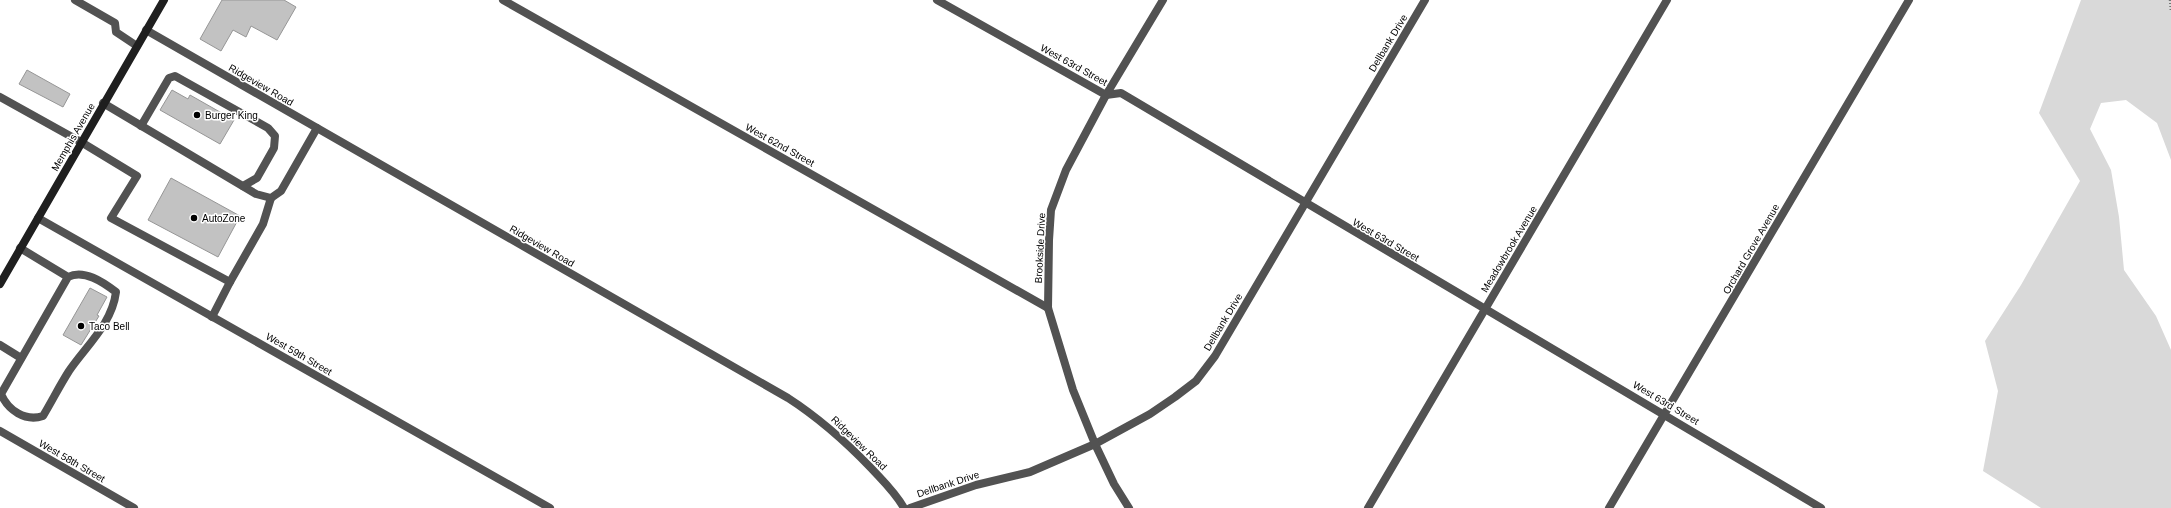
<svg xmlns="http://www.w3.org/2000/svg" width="2171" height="508" font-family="Helvetica,sans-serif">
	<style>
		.green { fill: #d9d9d9 }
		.building { fill: #c2c2c2; stroke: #969696 }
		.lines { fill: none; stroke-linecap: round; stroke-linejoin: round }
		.path { stroke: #747474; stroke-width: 2.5; stroke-dasharray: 1 2; stroke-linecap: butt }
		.lane { stroke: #525252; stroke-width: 8 }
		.street { stroke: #525252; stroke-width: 8 }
		.secondary { stroke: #1f1f1f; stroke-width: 8 }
		.poi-dot { fill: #000; stroke: #fff; stroke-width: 1.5 }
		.labels { text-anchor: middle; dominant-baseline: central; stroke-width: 3; stroke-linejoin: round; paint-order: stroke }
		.street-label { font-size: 10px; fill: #000; stroke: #fff }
		.poi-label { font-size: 10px; fill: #000; stroke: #fff; text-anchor: start }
	</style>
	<rect width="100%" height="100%" fill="#fff"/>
	<!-- green -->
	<path class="green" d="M2081,0H2171V160L2157,123L2126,100L2101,103L2090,129L2111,170L2119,217L2124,270L2156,316L2171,350V508H2041L1983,471L1998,391L1985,341L2021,285L2080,181L2039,113Z"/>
	<!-- building -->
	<g class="building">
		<path d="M222,0H284L296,7L277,40L251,26L246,37L233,30L221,51L200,39Z"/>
		<path d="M27,70L70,94L63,107L19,84Z"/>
		<path d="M172,90L188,99L190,95L234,120L220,144L160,110Z"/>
		<path d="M171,178L240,216L218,257L148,220Z"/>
		<path d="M90,288L107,297L97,315L99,316L81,345L63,335Z"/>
	</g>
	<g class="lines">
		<!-- path -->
		<path class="path" d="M2170,0L2171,12"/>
		<!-- lane -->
		<g class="lane">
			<path d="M75,0L115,23L116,32L137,46"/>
			<path d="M103,103L256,194L271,198L281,191L317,128"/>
			<path d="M141,126L169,78L175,76L268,128L275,136L274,148L257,178L243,186"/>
			<path d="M81,142L137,176L111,218L230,282L212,317"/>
			<path d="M20,248L68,277L1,394C8,410 25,422 43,416C52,401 60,385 69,371C86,346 112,324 116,292C103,282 84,269 68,277"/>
			<path d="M230,282L263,224L271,198"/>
			<path d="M0,345L21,358"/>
		</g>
		<!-- street -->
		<g class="street">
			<path d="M503,0L1048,308"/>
			<path d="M937,0L1106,95L1121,93C1353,233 1589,368 1821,508"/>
			<path d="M146,30L788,398C819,418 845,441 871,468C883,481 895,492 904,508"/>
			<path d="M0,97L81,142"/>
			<path d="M38,218L550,508"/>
			<path d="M0,431L134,508"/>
			<path d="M910,508L976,485L1030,472L1095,444L1150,414L1175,397L1196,381L1215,356L1425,0"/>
			<path d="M1129,508L1114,484L1095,444L1073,390L1048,308L1049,240L1051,210L1066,170L1106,95L1163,0"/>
			<path d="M1368,508L1667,0"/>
			<path d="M1609,508L1909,0"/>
		</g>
		<!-- secondary -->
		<path class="secondary" d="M0,284L164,0"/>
	</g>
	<!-- markers -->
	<g class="poi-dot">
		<circle cx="197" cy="115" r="4"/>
		<circle cx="194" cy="218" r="4"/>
		<circle cx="81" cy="326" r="4"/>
	</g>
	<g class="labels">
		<!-- street labels -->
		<g class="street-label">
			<text transform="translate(1388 43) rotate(-59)">Dellbank Drive</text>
			<text transform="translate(1074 65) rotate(29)">West 63rd Street</text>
			<text transform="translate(261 85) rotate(30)">Ridgeview Road</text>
			<text transform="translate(73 137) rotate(-60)">Memphis Avenue</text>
			<text transform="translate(780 145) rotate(29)">West 62nd Street</text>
			<text transform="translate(1386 240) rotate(30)">West 63rd Street</text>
			<text transform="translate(542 246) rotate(30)">Ridgeview Road</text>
			<text transform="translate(1040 248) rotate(-87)">Brookside Drive</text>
			<text transform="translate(1509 249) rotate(-59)">Meadowbrook Avenue</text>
			<text transform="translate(1751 249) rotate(-60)">Orchard Grove Avenue</text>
			<text transform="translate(1223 322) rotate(-59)">Dellbank Drive</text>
			<text transform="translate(299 354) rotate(30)">West 59th Street</text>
			<text transform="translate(1666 403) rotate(31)">West 63rd Street</text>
			<text transform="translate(859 443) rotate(44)">Ridgeview Road</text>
			<text transform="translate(72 461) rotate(30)">West 58th Street</text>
			<text transform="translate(948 484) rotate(-18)">Dellbank Drive</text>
		</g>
		<!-- poi labels -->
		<g class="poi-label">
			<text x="205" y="115">Burger King</text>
			<text x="202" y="218">AutoZone</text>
			<text x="89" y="326">Taco Bell</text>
		</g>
	</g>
</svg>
